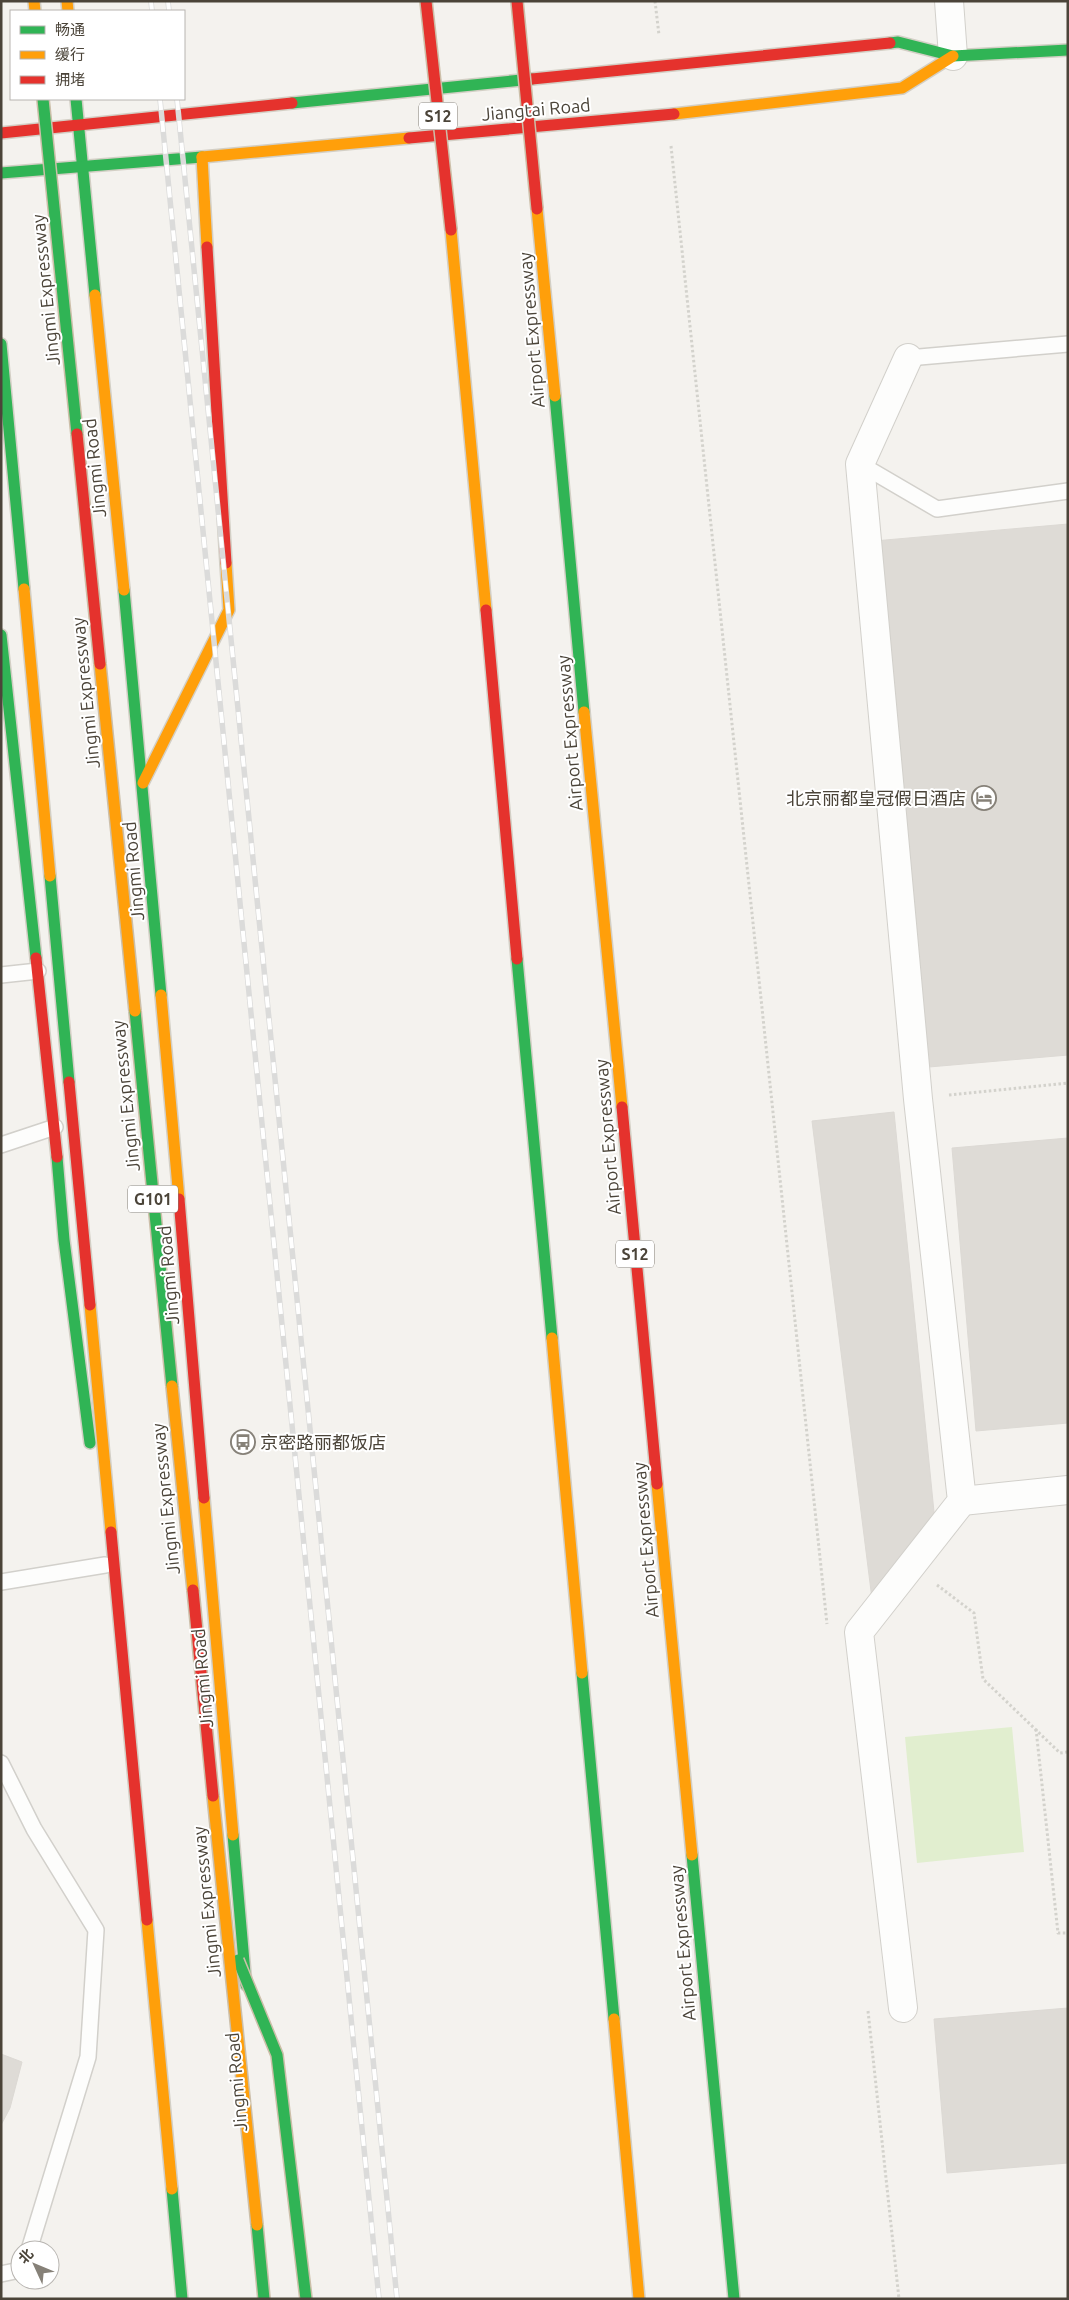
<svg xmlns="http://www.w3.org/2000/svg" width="1069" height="2300" font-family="Ubuntu,'Noto Sans SC',sans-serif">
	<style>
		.green { fill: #e1eecf }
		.building { fill: #dedbd6; stroke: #dcd9d4 }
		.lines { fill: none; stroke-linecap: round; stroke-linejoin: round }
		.lane-casing { stroke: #d2d0cb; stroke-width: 18 }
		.street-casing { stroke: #d2d0cb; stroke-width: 30 }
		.fast-casing { stroke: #d3cfc5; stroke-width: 14 }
		.slow-casing { stroke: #d3cfc5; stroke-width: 14 }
		.jam-casing { stroke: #d3cfc5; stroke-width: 14 }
		.path { stroke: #d3d2cc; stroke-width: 3; stroke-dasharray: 2.5 2.5; stroke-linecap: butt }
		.lane { stroke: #fdfdfc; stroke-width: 15 }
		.street { stroke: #fdfdfc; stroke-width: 28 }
		.fast { stroke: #30b455; stroke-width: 11 }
		.slow { stroke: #ff9f0a; stroke-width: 11 }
		.jam { stroke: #e5322d; stroke-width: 11 }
		.rail-casing { stroke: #dbdbda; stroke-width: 5.5 }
		.rail { stroke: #fff; stroke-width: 4; stroke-dasharray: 11; stroke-linecap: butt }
		.fast-bridge-casing { stroke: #ccbfa9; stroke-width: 14; stroke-linecap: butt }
		.slow-bridge-casing { stroke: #ccbfa9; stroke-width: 14; stroke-linecap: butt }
		.jam-bridge-casing { stroke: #ccbfa9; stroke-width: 14; stroke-linecap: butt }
		.fast-bridge { stroke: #30b455; stroke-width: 11 }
		.slow-bridge { stroke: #ff9f0a; stroke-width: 11 }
		.jam-bridge { stroke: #e5322d; stroke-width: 11 }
		.labels { text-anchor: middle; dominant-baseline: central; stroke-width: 4; stroke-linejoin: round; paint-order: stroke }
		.shield { fill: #fff; stroke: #817c74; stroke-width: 1 }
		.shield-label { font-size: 16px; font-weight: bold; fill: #4b4439 }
		.street-label { font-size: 18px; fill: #4b4439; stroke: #fff }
		.poi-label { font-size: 18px; fill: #4b4439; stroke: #fff; text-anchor: end }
	</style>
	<rect width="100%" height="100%" fill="#f4f2ee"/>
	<!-- green -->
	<path class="green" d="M1012,1727L1024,1852L917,1863L905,1737Z"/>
	<!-- building -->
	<g class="building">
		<path d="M1068,524V1055L929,1067L874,541Z"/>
		<path d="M894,1112L936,1532L873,1607L812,1121Z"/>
		<path d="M1068,1138V1423L976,1431L952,1148Z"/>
		<path d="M1068,2008V2163L947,2173L934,2019Z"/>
		<path d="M1,2054L22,2062L10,2108L1,2125Z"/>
	</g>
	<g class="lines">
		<defs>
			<g id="lane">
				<path d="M908,358L1068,344"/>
				<path d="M860,464L937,509L1068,491"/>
				<path d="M1,975L38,971"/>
				<path d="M1,1145L55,1127"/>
				<path d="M1,1582L105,1565"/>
				<path d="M1,1763L34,1829L96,1930L88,2057L29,2250"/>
				<path d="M1,2274L20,2270"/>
			</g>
			<g id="street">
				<path d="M949,1L953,56"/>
				<path d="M962,1501L1068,1490"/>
				<path d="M903,2008L859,1632L962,1501L918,1099L860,464L908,358"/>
			</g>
			<g id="fast">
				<path d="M890,43L898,42L953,56L1068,50"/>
				<path d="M76,99L95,295"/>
				<path d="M292,103L532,79"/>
				<path d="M1,173L202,157"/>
				<path d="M1,344L24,589"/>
				<path d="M555,396L584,712"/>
				<path d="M124,590L161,995"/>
				<path d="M1,635L36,958"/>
				<path d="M50,876L69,1082"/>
				<path d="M517,959L552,1338"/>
				<path d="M57,1157L64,1240L90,1443"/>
				<path d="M582,1673L614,2019"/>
				<path d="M233,1835L246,1985"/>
				<path d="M692,1855L734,2299"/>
				<path d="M172,2189L182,2299"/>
			</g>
			<g id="slow">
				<path d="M34,1L35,11"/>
				<path d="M67,1L68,11"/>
				<path d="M674,114L902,88L953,56"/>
				<path d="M202,157L409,138"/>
				<path d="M202,157L207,247"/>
				<path d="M537,209L555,396"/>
				<path d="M451,230L486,610"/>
				<path d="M95,295L124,590"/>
				<path d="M24,589L50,876"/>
				<path d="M584,712L622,1107"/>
				<path d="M143,783L229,610L226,563"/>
				<path d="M161,995L179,1199"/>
				<path d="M90,1305L111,1532"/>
				<path d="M552,1338L582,1673"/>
				<path d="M657,1484L692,1855"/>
				<path d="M204,1498L233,1835"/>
				<path d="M147,1920L172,2189"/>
				<path d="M614,2019L639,2299"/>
			</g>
			<g id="jam">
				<path d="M532,79L890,43"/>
				<path d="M1,133L292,103"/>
				<path d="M409,138L674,114"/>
				<path d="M207,247L226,563"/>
				<path d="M486,610L517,959"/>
				<path d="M36,958L57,1157"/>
				<path d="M69,1082L90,1305"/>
				<path d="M622,1107L657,1484"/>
				<path d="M179,1199L204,1498"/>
				<path d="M111,1532L147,1920"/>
			</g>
		</defs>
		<!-- lane casing -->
		<use href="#lane" class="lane-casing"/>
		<!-- street casing -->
		<use href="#street" class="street-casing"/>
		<!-- fast casing -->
		<use href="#fast" class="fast-casing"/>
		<!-- slow casing -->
		<use href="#slow" class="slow-casing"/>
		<!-- jam casing -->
		<use href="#jam" class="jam-casing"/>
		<!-- path -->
		<g class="path">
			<path d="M655,1L659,35"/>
			<path d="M671,146L827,1624"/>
			<path d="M949,1095L1068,1083"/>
			<path d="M937,1585L974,1613L983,1679L1060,1753L1068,1752"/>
			<path d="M1036,1729L1058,1933H1068"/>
			<path d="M868,2011L899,2299"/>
		</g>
		<!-- lane -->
		<use href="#lane" class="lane"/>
		<!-- street -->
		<use href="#street" class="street"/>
		<!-- fast -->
		<use href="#fast" class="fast"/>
		<!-- slow -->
		<use href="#slow" class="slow"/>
		<!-- jam -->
		<use href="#jam" class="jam"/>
		<defs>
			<g id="rail">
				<path d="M151,1L152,11"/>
				<path d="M168,1L169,11"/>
				<path d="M160,99L379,2299"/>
				<path d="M177,99L397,2299"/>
			</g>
		</defs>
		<!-- rail casing -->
		<use href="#rail" class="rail-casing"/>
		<!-- rail -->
		<use href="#rail" class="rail"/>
		<defs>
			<g id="fast-bridge">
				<path d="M43,99L77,434"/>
				<path d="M135,1011L172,1386"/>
				<path d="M238,1960L277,2055L306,2299"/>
				<path d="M257,2225L264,2299"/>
			</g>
			<g id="slow-bridge">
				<path d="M100,664L135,1011"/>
				<path d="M172,1386L193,1590"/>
				<path d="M213,1796L257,2225"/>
			</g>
			<g id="jam-bridge">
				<path d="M426,1L451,230"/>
				<path d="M517,1L537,209"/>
				<path d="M77,434L100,664"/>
				<path d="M193,1590L213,1796"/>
			</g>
		</defs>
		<!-- fast-bridge casing -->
		<use href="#fast-bridge" class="fast-bridge-casing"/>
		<!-- slow-bridge casing -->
		<use href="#slow-bridge" class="slow-bridge-casing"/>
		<!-- jam-bridge casing -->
		<use href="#jam-bridge" class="jam-bridge-casing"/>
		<!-- fast-bridge -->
		<use href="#fast-bridge" class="fast-bridge"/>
		<!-- slow-bridge -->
		<use href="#slow-bridge" class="slow-bridge"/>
		<!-- jam-bridge -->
		<use href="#jam-bridge" class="jam-bridge"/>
	</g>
	<!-- icons -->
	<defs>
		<symbol id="hotel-ring" viewBox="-11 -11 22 22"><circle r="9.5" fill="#fff" stroke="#868178" stroke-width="1.5"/><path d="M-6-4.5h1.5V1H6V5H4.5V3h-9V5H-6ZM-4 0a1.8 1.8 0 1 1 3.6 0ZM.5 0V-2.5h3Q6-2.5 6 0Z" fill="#868178"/></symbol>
		<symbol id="bus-ring" viewBox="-11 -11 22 22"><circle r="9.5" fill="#fff" stroke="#868178" stroke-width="1.5"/><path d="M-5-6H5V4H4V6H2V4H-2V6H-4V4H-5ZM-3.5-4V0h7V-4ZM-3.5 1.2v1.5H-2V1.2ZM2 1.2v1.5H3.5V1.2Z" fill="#868178"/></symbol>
	</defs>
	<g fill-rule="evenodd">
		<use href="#hotel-ring" x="970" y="784" width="28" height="28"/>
		<use href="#bus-ring" x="229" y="1428" width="28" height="28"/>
	</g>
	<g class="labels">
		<!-- shield labels -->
		<g class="shield">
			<rect x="419" y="102.5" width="38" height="27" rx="4"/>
			<rect x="128" y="1185.5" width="50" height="27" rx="4"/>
			<rect x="616" y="1240.5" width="38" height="27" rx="4"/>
		</g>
		<g class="shield-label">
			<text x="438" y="116">S12</text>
			<text x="153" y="1199">G101</text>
			<text x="635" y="1254">S12</text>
		</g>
		<!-- street labels -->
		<g class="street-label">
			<text transform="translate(536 109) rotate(-5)">Jiangtai Road</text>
			<text transform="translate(45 290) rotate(-96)">Jingmi Expressway</text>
			<text transform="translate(531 330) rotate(-95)">Airport Expressway</text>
			<text transform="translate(94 468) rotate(-96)">Jingmi Road</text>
			<text transform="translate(85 693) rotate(-96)">Jingmi Expressway</text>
			<text transform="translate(569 733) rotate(-95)">Airport Expressway</text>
			<text transform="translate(133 871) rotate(-95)">Jingmi Road</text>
			<text transform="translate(125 1096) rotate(-96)">Jingmi Expressway</text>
			<text transform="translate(607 1137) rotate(-95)">Airport Expressway</text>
			<text transform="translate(168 1275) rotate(-95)">Jingmi Road</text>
			<text transform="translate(165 1499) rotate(-96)">Jingmi Expressway</text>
			<text transform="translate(645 1540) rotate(-95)">Airport Expressway</text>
			<text transform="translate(202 1678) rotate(-95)">Jingmi Road</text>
			<text transform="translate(206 1902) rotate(-96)">Jingmi Expressway</text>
			<text transform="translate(682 1943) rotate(-95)">Airport Expressway</text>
			<text transform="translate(236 2082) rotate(-95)">Jingmi Road</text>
		</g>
		<!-- poi labels -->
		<g class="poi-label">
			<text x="966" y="798">北京丽都皇冠假日酒店</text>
			<text x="260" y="1442" text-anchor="start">京密路丽都饭店</text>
		</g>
	</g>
	<!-- border -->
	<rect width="1069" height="2300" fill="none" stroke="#4b4439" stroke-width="5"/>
	<!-- legend -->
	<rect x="10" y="10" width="175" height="90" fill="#ffffff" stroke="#b7b4b0"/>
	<rect x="20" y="26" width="25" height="8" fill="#30b455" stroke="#b7b4b0"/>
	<text x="55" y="35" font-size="15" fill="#4b4439">畅通</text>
	<rect x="20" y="51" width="25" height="8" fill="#ff9f0a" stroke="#b7b4b0"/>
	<text x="55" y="60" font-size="15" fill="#4b4439">缓行</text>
	<rect x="20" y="76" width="25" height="8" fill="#e5322d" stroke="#b7b4b0"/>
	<text x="55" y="85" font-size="15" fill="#4b4439">拥堵</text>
	<!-- north arrow -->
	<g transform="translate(35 2265) rotate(314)"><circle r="24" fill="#ffffff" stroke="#b7b4b0"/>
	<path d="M0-4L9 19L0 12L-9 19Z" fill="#868178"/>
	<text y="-8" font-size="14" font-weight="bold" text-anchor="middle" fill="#4b4439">北</text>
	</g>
</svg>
